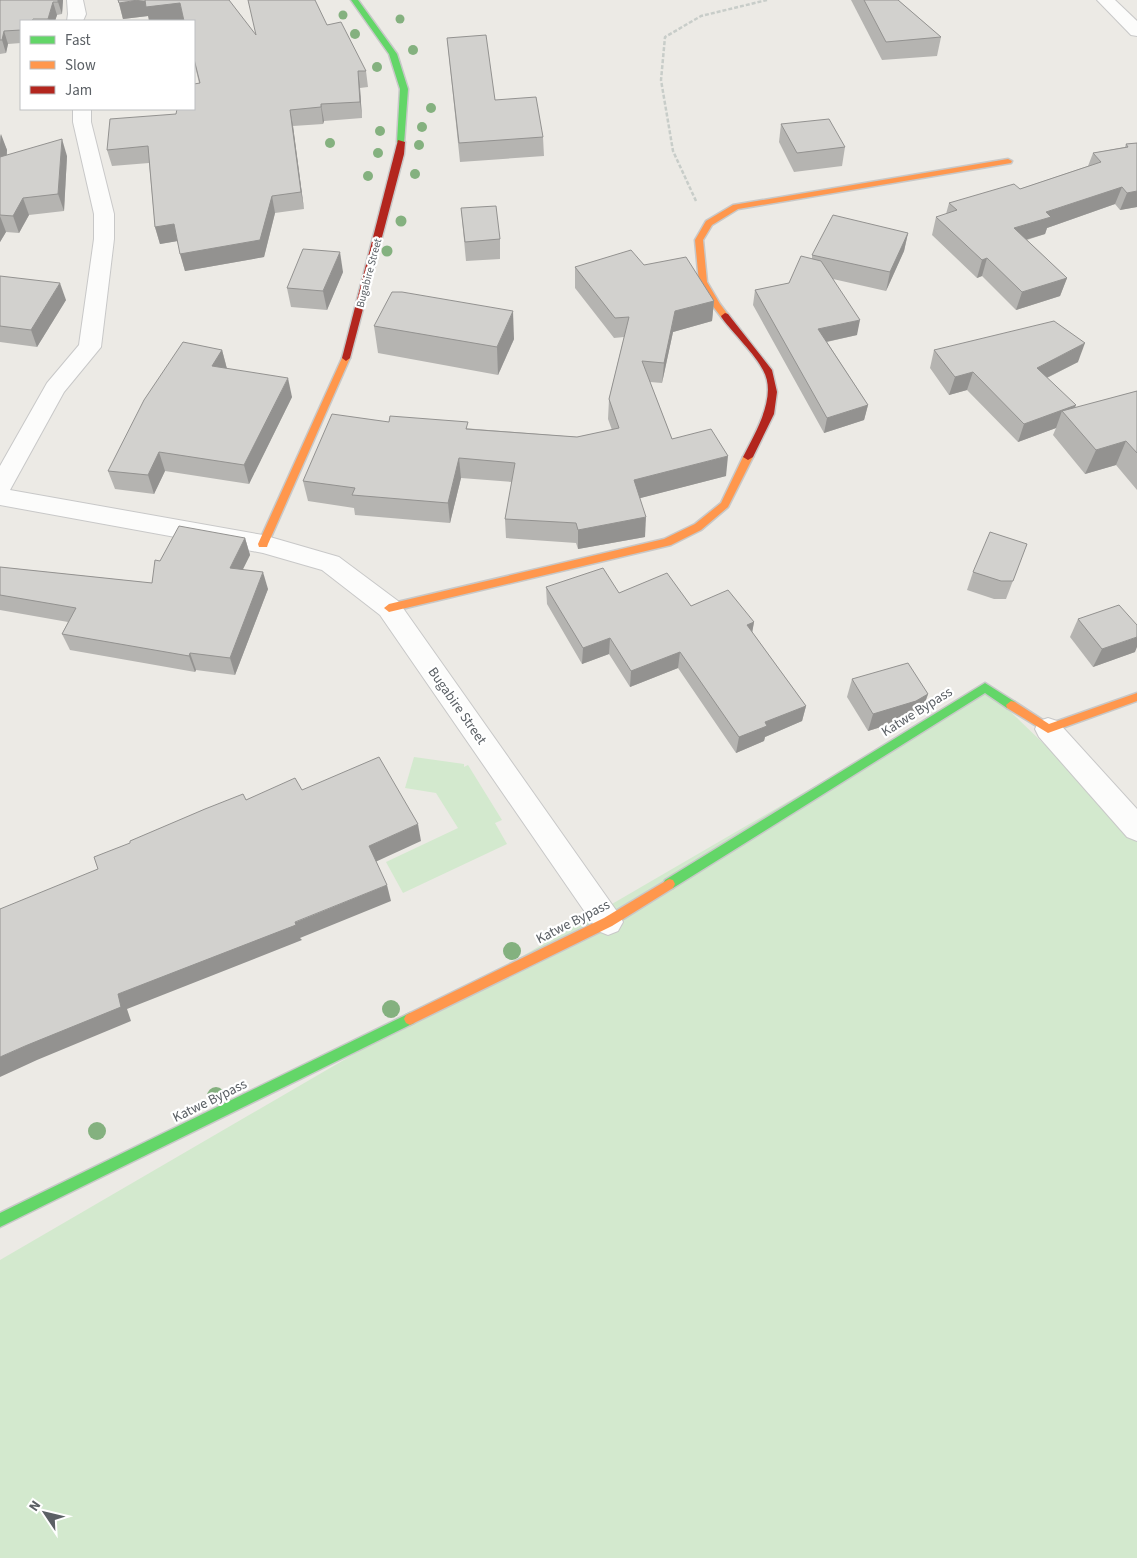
<svg xmlns="http://www.w3.org/2000/svg" width="1137" height="1558" font-family="'Source Sans 3',sans-serif">
	<style>
		.green { fill: #d3e9ce }
		.lines { fill: none; stroke-linecap: round; stroke-linejoin: round }
		.street-casing { stroke: #c8c8c8; stroke-width: 2 }
		.fast-casing { stroke: #c8c8c8; stroke-width: 3 }
		.slow-casing { stroke: #c8c8c8; stroke-width: 3 }
		.jam-casing { stroke: #c8c8c8; stroke-width: 3 }
		.path { stroke: #c8cdc9; stroke-width: 2.5; stroke-dasharray: 4 2; stroke-linecap: butt }
		.street { fill: #fcfcfb; fill-rule: evenodd }
		.fast { fill: #63d668; fill-rule: evenodd }
		.slow { fill: #ff974d; fill-rule: evenodd }
		.jam { fill: #b3261e; fill-rule: evenodd }
		.tree { fill: #84b17f }
		.wall { fill: #b5b4b1 }
		.shaded-wall { fill: #939290 }
		.building { fill: #d2d1ce; stroke: #939290 }
		.labels { text-anchor: middle; dominant-baseline: central; stroke-width: 4.5; stroke-linejoin: round; paint-order: stroke }
		.far-street-label { font-size: 11px; fill: #5b6065; stroke: #fff }
		.street-label { font-size: 14px; fill: #5b6065; stroke: #fff }
	</style>
	<rect width="100%" height="100%" fill="#eceae5"/>
	<!-- green -->
	<g class="green">
		<path d="M985,687L1137,834V1558H0V1260Z"/>
		<path d="M414,757L464,764V767L468,765L502,820L495,823L507,844L403,893L386,862L458,828L436,793L405,788Z"/>
	</g>
	<g class="lines">
		<defs>
			<g id="street">
				<path d="M67,0H83L86,14L83,21H67L68,14Z"/>
				<path d="M1097,0H1115L1137,21V36L1131,35Z"/>
				<path d="M73,109H91V122L114,214V239L101,347L64,392L10,490L263,535L339,557L398,601L618,913L623,922L618,931L608,935L598,931L380,615L322,570L263,553L0,505V466L47,383L79,345L94,239V214L73,122Z"/>
				<path d="M1048,718L1057,721L1137,809V841L1127,837L1039,737L1035,729L1039,721Z"/>
			</g>
			<g id="fast">
				<path d="M351,0H358L397,54L408,89L404,144L397,142L400,89L389,54Z"/>
				<path d="M985,683L1015,702L1016,705L1015,708H1007L985,693L673,888L669,889L665,888L663,884L665,880Z"/>
				<path d="M410,1013L414,1015L416,1019L414,1023L0,1227V1213Z"/>
			</g>
			<g id="slow">
				<path d="M1008,159L1012,161L1011,163L738,209L712,225L703,240L707,282L720,304L729,316L728,318H722L712,305L699,282L695,240L706,221L733,205Z"/>
				<path d="M346,355L350,358L268,544L267,547H259L258,544L342,358Z"/>
				<path d="M748,454L753,457L728,507L701,530L671,545L389,612L384,608L389,604L664,539L695,524L721,503L743,457Z"/>
				<path d="M1137,693V701L1048,733L1007,708L1006,705L1011,701L1015,702L1049,724Z"/>
				<path d="M669,879L673,880L675,884L673,888L612,926L414,1023L410,1025L406,1023L404,1019L406,1015L604,918Z"/>
			</g>
			<g id="jam">
				<path d="M398,140L405,142L404,154L350,358L346,361L342,358Z"/>
				<path d="M725,313L728,314L772,370L777,392L774,414L753,457L748,460L743,457C755,433 778,396 763,370C755,354 733,333 722,318L721,316Z"/>
			</g>
		</defs>
		<!-- street casing -->
		<use href="#street" class="street-casing"/>
		<!-- fast casing -->
		<use href="#fast" class="fast-casing"/>
		<!-- slow casing -->
		<use href="#slow" class="slow-casing"/>
		<!-- jam casing -->
		<use href="#jam" class="jam-casing"/>
		<!-- path -->
		<path class="path" d="M696,201L673,151L661,80L665,37L701,16L767,0"/>
		<!-- street -->
		<use href="#street" class="street"/>
		<!-- fast -->
		<use href="#fast" class="fast"/>
		<!-- slow -->
		<use href="#slow" class="slow"/>
		<!-- jam -->
		<use href="#jam" class="jam"/>
	</g>
	<!-- trees -->
	<g class="tree">
		<circle cx="343" cy="15" r="4.5"/>
		<circle cx="400" cy="19" r="4.5"/>
		<circle cx="355" cy="34" r="5"/>
		<circle cx="413" cy="50" r="5"/>
		<circle cx="377" cy="67" r="5"/>
		<circle cx="431" cy="108" r="5"/>
		<circle cx="422" cy="127" r="5"/>
		<circle cx="380" cy="131" r="5"/>
		<circle cx="330" cy="143" r="5"/>
		<circle cx="419" cy="145" r="5"/>
		<circle cx="378" cy="153" r="5"/>
		<circle cx="415" cy="174" r="5"/>
		<circle cx="368" cy="176" r="5"/>
		<circle cx="401" cy="221" r="5.5"/>
		<circle cx="387" cy="251" r="5.5"/>
		<circle cx="512" cy="951" r="9"/>
		<circle cx="391" cy="1009" r="9"/>
		<circle cx="216" cy="1096" r="9"/>
		<circle cx="97" cy="1131" r="9"/>
	</g>
	<!-- wall -->
	<g class="wall">
		<path d="M0,0H63L62,14L57,15L55,21H21V43L8,44L6,53L0,54Z"/>
		<path d="M118,0L255,34L327,25L366,71L368,87L360,88L362,118L324,121L323,124L293,126L304,209L275,213L264,257L185,271L177,241L160,244L155,227L149,163L112,166L107,150L176,114L199,83L184,20L148,16L123,19Z"/>
		<path d="M851,0H898L941,37L937,56L882,60Z"/>
		<path d="M447,38L495,100L543,137L544,156L460,162Z"/>
		<path d="M781,124L845,147L842,166L794,172L779,142Z"/>
		<path d="M0,134L7,150V155L67,156L64,211L29,215L19,233L6,232L0,242Z"/>
		<path d="M1137,143V207L1120,210L1115,204L1047,228L1045,234L1027,240L1067,278L1060,296L1016,310L982,276L977,278L932,235L936,217L946,214L949,203L1020,189L1088,166L1093,153L1125,147L1126,144Z"/>
		<path d="M461,208L500,239V259L466,261Z"/>
		<path d="M908,233L904,251L886,291L833,279L857,335L827,342L868,405L864,420L824,433L753,305L755,290L789,283L812,259V255Z"/>
		<path d="M644,265L714,301L712,321L673,332L662,383L650,382L672,439L726,476L640,498L645,537L578,549L576,543L506,538L505,519L512,482L461,478L450,523L355,515L354,508L308,501L303,481L389,422L577,437L612,430L608,419L609,399L624,337L614,338L575,288V267Z"/>
		<path d="M343,272L327,310L291,307L287,288Z"/>
		<path d="M0,276L66,300L37,347L0,342Z"/>
		<path d="M374,326L514,339L498,375L378,353Z"/>
		<path d="M222,350L227,369L292,397L249,484L165,471L154,494L115,489L108,471Z"/>
		<path d="M934,350L1078,362L1047,378L1075,408L1137,391V490L1116,465L1085,474L1053,435L1056,428L1018,442L967,390L949,395L930,368Z"/>
		<path d="M245,538L250,555L243,569L268,589L235,675L196,670L195,672L70,650L62,634L68,622L0,610V567L152,583L160,561Z"/>
		<path d="M1027,544L1006,599H994L967,590L973,572Z"/>
		<path d="M546,587L619,593L691,606L754,622L752,632L806,706L802,721L765,737L764,741L736,753L678,668L630,687L609,654L582,664L547,604Z"/>
		<path d="M1078,619L1135,652L1093,667L1070,637Z"/>
		<path d="M852,679L928,694L922,711L910,718L868,731L847,697Z"/>
	</g>
	<!-- shaded-wall -->
	<g class="shaded-wall">
		<path d="M58,0H63L62,14L58,2Z"/>
		<path d="M138,0L180,3L184,20L171,21H149L148,16L123,19L119,3Z"/>
		<path d="M53,2L57,15L55,21H49L48,19Z"/>
		<path d="M4,31L8,44L6,53L2,40Z"/>
		<path d="M358,71L360,88L362,118L360,102Z"/>
		<path d="M321,104L324,121L323,124L321,107Z"/>
		<path d="M290,110L293,126L304,209L301,192Z"/>
		<path d="M1,134L7,150L5,174L0,161V144Z"/>
		<path d="M62,139L67,156L64,211L58,194Z"/>
		<path d="M1122,187L1115,204L1047,228L1045,234L1008,245L1014,228L1046,212Z"/>
		<path d="M1137,191V207L1120,210L1127,193Z"/>
		<path d="M272,196L275,213L264,257L185,271L180,254Z"/>
		<path d="M23,198L29,215L19,233L13,216Z"/>
		<path d="M0,216L6,232L0,242Z"/>
		<path d="M174,224L178,241L160,244L155,227Z"/>
		<path d="M908,233L904,251L886,291L890,272Z"/>
		<path d="M340,252L343,272L327,310L323,291Z"/>
		<path d="M987,258L982,276L977,278L982,260Z"/>
		<path d="M1067,278L1060,296L1016,310L1022,292Z"/>
		<path d="M60,283L66,300L37,347L31,330Z"/>
		<path d="M714,301L712,321L673,332L662,383L664,363L675,311Z"/>
		<path d="M513,311L514,339L498,375L497,347Z"/>
		<path d="M860,320L857,335L816,344L818,329Z"/>
		<path d="M1085,343L1078,362L1030,386L1037,368Z"/>
		<path d="M222,350L227,369L212,366Z"/>
		<path d="M973,372L967,390L949,395L955,377Z"/>
		<path d="M288,378L292,397L249,484L244,465Z"/>
		<path d="M868,405L864,420L824,433L827,418Z"/>
		<path d="M1076,405L1070,420L1062,411L1056,428L1018,442L1024,424Z"/>
		<path d="M1126,441L1116,465L1085,474L1096,450Z"/>
		<path d="M159,452L165,471L154,494L148,475Z"/>
		<path d="M728,456L726,476L633,500L634,480Z"/>
		<path d="M459,458L461,478L450,523L448,503Z"/>
		<path d="M646,517L645,537L578,549V530Z"/>
		<path d="M245,538L250,555L235,585L230,568Z"/>
		<path d="M263,572L268,589L235,675L230,658Z"/>
		<path d="M754,622L751,639L747,625Z"/>
		<path d="M1137,637V647L1135,652L1093,667L1102,649Z"/>
		<path d="M610,638L609,654L582,664L583,648Z"/>
		<path d="M680,652L678,668L630,687L631,671Z"/>
		<path d="M190,653L196,670L195,672L189,656Z"/>
		<path d="M928,694L922,711L910,718L868,731L873,714Z"/>
		<path d="M806,706L802,721L765,737L764,741L736,753L739,737L765,722Z"/>
		<path d="M418,824L421,841L373,863L369,846Z"/>
		<path d="M387,885L391,901L300,938L302,940L127,1009L131,1021L37,1060L0,1077V1057L25,1046L118,994Z"/>
	</g>
	<!-- building -->
	<g class="building">
		<path d="M0,0H58V2H53L48,19H33L32,21H21V30L4,31L2,40H0Z"/>
		<path d="M118,0H138L119,3Z"/>
		<path d="M145,0H229L256,35L248,0H315L327,25L341,22L366,71H358L360,102L321,104V107L290,110L301,192L272,196L260,240L180,254L174,224L155,227L148,146L107,150L110,119L176,114L177,109H194V84L200,83L194,59V21H184L180,3L146,7Z"/>
		<path d="M864,0H898L941,37L886,42Z"/>
		<path d="M486,35L495,100L536,97L543,137L459,143L447,38Z"/>
		<path d="M829,119L845,147L797,153L781,124Z"/>
		<path d="M62,139L58,194L23,198L13,216L0,215V157Z"/>
		<path d="M1137,143V191L1127,193L1122,187L1046,212L1051,217L1014,228L1067,278L1022,292L987,258L982,260L936,217L957,210L949,203L1014,184L1020,189L1101,162L1093,153L1128,147L1126,144Z"/>
		<path d="M496,206L500,239L465,242L461,208Z"/>
		<path d="M833,215L908,233L890,272L812,255Z"/>
		<path d="M303,249L340,252L323,291L287,288Z"/>
		<path d="M631,250L644,265L686,257L714,301L675,311L664,363L642,361L672,439L711,429L728,456L634,480L646,517L578,530L576,523L505,519L515,463L459,458L448,503L352,495L355,488L303,481L332,414L389,422L390,416L468,422L466,429L577,437L619,428L609,399L629,317L615,318L575,267Z"/>
		<path d="M801,256L821,261L860,320L818,329L868,405L827,418L755,290L789,283Z"/>
		<path d="M0,276L60,283L31,330L0,326Z"/>
		<path d="M392,292H402L513,311L497,347L374,326Z"/>
		<path d="M1054,321L1085,343L1037,368L1076,405L1024,424L973,372L955,377L934,350Z"/>
		<path d="M183,342L222,350L212,366L288,378L244,465L159,452L148,475L108,471L144,400Z"/>
		<path d="M1137,391V453L1126,441L1096,450L1062,411Z"/>
		<path d="M179,526L245,538L230,568L263,572L230,658L190,653L189,656L62,634L76,608L0,595V567L152,583L155,560L160,561Z"/>
		<path d="M990,532L1027,544L1013,581H1001L973,572Z"/>
		<path d="M603,568L619,593L667,573L691,606L728,590L754,622L747,625L806,706L765,722L767,726L739,737L680,652L631,671L610,638L583,648L546,587Z"/>
		<path d="M1119,605L1137,625V637L1102,649L1078,619Z"/>
		<path d="M908,663L928,694L916,701L873,714L852,679Z"/>
		<path d="M379,757L418,824L369,846L387,885L295,922L296,925L118,994L121,1007L25,1046L0,1057V909L98,869L94,857L130,843V841L205,809L243,794L246,800L295,778L302,790Z"/>
	</g>
	<g class="labels">
		<!-- far-street labels -->
		<g class="far-street-label">
			<text transform="translate(369 273) rotate(-75)">Bugabire Street</text>
		</g>
		<!-- street labels -->
		<g class="street-label">
			<text transform="translate(457 706) rotate(55)">Bugabire Street</text>
			<text transform="translate(917 712) rotate(-32)">Katwe Bypass</text>
			<text transform="translate(573 922) rotate(-27)">Katwe Bypass</text>
			<text transform="translate(210 1101) rotate(-26)">Katwe Bypass</text>
		</g>
	</g>
	<!-- legend -->
	<rect x="20" y="20" width="175" height="90" fill="#ffffff" stroke="#bdbfc1"/>
	<rect x="30" y="36" width="25" height="8" fill="#63d668" stroke="#bdbfc1"/>
	<text x="65" y="45" font-size="15" fill="#5b6065">Fast</text>
	<rect x="30" y="61" width="25" height="8" fill="#ff974d" stroke="#bdbfc1"/>
	<text x="65" y="70" font-size="15" fill="#5b6065">Slow</text>
	<rect x="30" y="86" width="25" height="8" fill="#b3261e" stroke="#bdbfc1"/>
	<text x="65" y="95" font-size="15" fill="#5b6065">Jam</text>
	<!-- north arrow -->
	<g transform="translate(45 1513) rotate(305)" stroke="#ffffff" stroke-width="4" paint-order="stroke">
	<path d="M0-4L9 19L0 12L-9 19Z" fill="#5b6065"/>
	<text y="-8" font-size="14" font-weight="bold" text-anchor="middle" fill="#5b6065">N</text>
	</g>
</svg>
